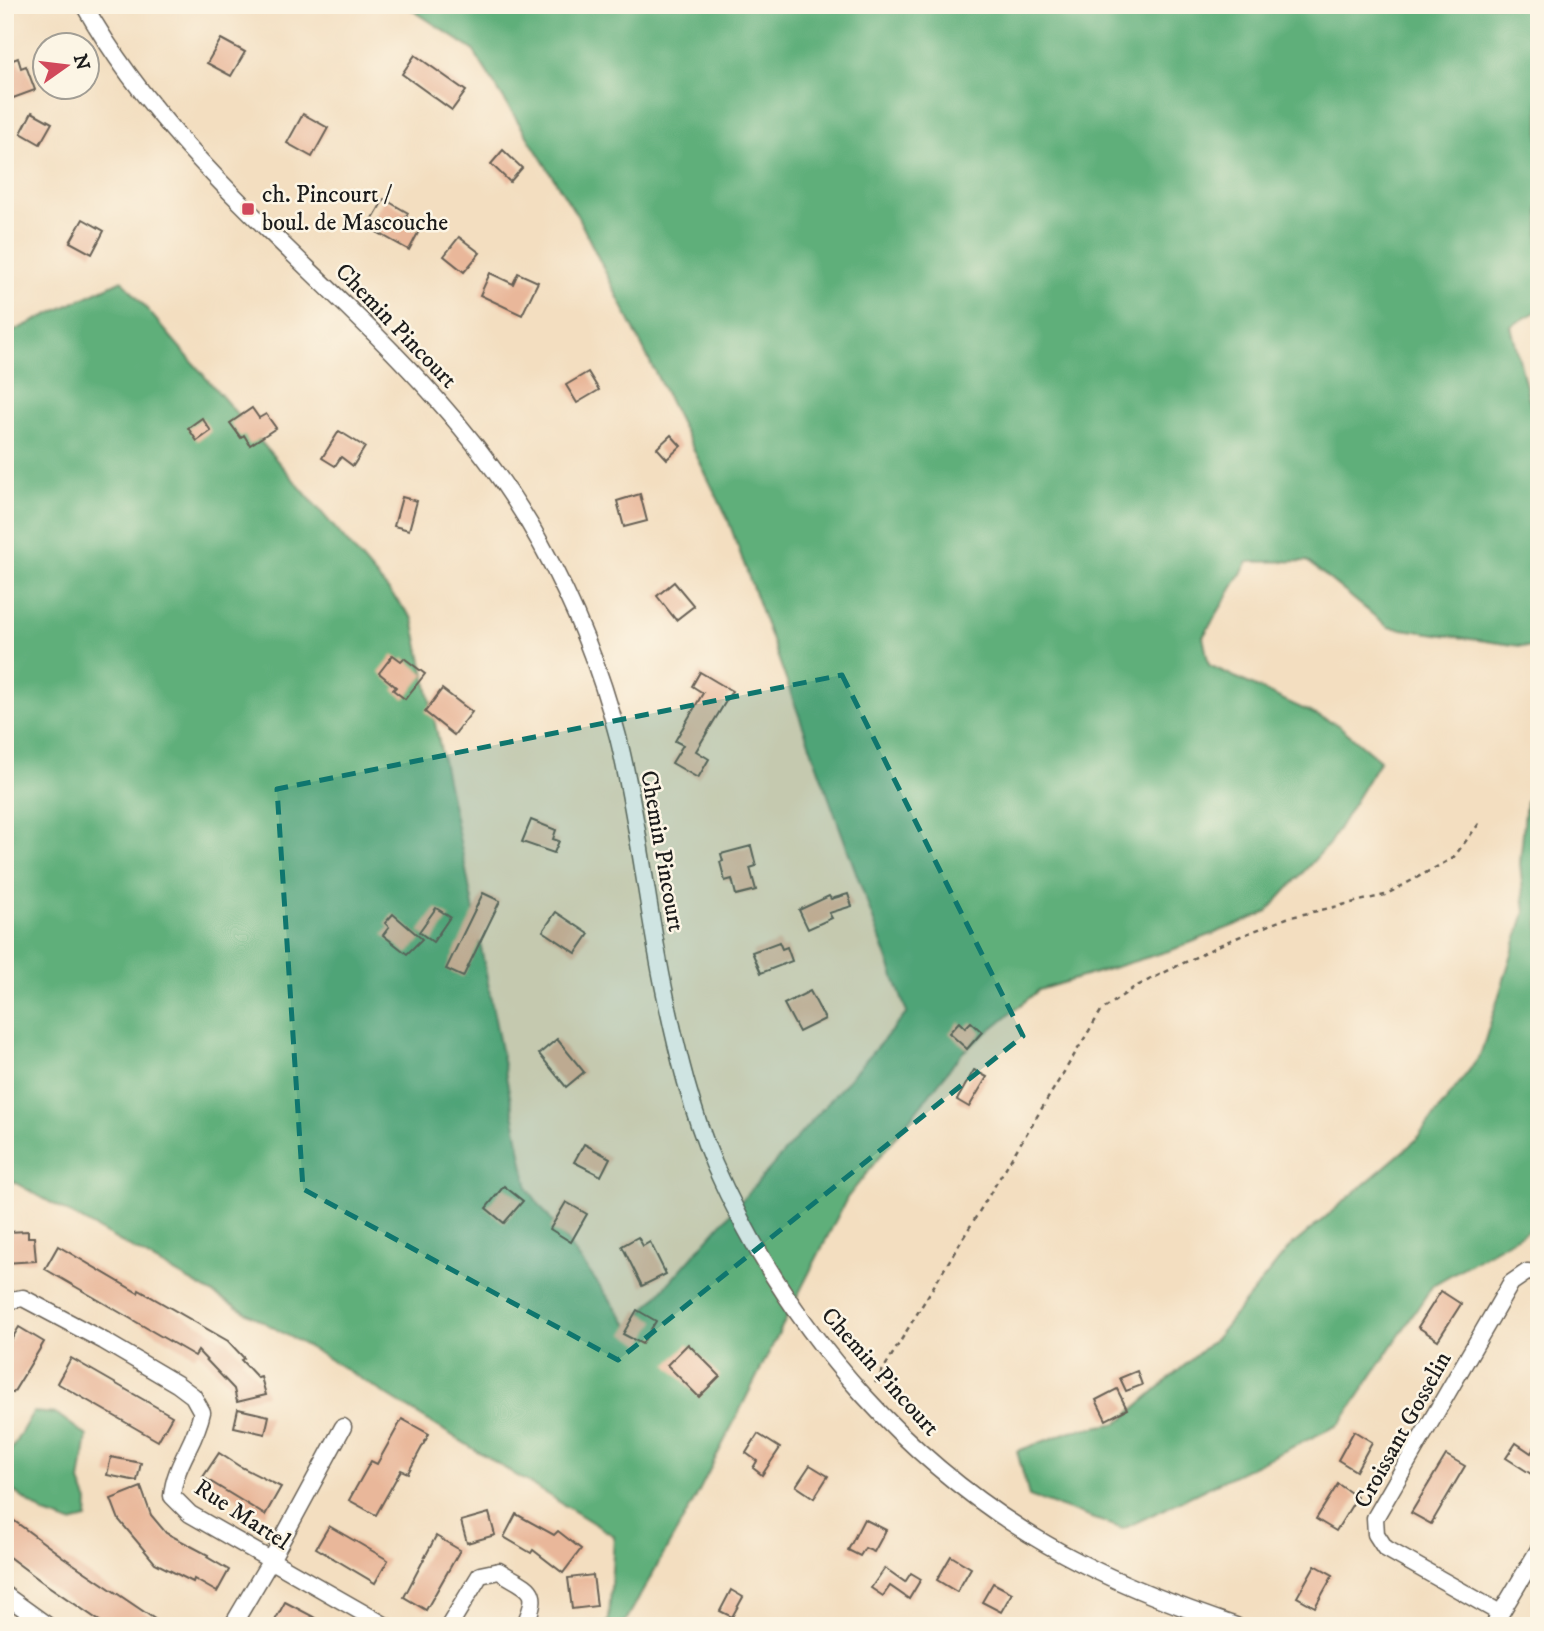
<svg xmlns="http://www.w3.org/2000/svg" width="1544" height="1631" font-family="'IM FELL DW Pica',serif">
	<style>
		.forest { fill: #5eaf7a; stroke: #3d664b; stroke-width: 2 }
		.building { fill: #e9b79a }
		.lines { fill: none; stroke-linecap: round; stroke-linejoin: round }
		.minor-casing { stroke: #676055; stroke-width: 19 }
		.path { stroke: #676055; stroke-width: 2.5; stroke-dasharray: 5 5; stroke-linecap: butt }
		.minor { stroke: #fff; stroke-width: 16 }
		.marked { fill: #0f766e; fill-opacity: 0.2; stroke: #0f766e; stroke-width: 5; stroke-dasharray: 14 9; stroke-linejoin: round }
		.poi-dot { fill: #d1495b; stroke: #fcf5e5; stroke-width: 2.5 }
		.labels { text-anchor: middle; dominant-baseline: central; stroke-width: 5; stroke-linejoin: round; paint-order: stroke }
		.poi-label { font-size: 24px; fill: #1c1c1c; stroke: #fcf5e5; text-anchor: start }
		.street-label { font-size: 24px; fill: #1c1c1c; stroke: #fcf5e5 }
	</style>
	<rect width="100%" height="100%" fill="#fcf5e5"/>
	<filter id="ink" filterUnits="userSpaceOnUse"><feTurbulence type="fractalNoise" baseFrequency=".0143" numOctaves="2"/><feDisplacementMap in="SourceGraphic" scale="14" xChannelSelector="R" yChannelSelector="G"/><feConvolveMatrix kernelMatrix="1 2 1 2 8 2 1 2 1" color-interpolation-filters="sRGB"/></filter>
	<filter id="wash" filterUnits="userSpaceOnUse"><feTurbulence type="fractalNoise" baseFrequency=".00686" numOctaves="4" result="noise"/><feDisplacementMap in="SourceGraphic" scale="28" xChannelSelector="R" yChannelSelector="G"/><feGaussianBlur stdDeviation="1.57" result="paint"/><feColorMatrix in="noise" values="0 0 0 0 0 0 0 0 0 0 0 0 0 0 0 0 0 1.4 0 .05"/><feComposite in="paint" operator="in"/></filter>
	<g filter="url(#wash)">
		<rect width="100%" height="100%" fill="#f3dec0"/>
		<!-- forest -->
		<g class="forest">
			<path d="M405,5H1539V310L1511,326L1532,411L1539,421V646L1527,647L1388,627L1307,561L1248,562L1203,637L1209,665L1338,725L1380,760L1329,844L1266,913L1172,950L1039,990L963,1052L847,1198L695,1499L623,1626H605L609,1619L614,1536L324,1356L5,1177V335L122,280L413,619L465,865L528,1189L630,1327L907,1013L727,517L578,217L473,50Z"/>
			<path d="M1539,791V1224L1433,1285L1340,1424L1123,1529L1029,1496L1017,1451L1071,1431L1118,1423L1216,1338L1288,1249L1415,1141L1480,1056L1525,912L1520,864L1526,801Z"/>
			<path d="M33,1412L57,1414L87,1436L80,1482L88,1502L87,1519L71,1523L45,1514L5,1485V1460Z"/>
		</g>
		<g id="blocks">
			<!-- building -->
			<g class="building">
				<path d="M221,39L245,52L231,76L207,63Z"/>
				<path d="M415,55L466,91L452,110L402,74Z"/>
				<path d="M18,58L21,68L26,66L35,90L5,101V63Z"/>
				<path d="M32,112L52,123L40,144L21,133Z"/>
				<path d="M303,114L328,128L312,157L287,143Z"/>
				<path d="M503,150L522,168L510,182L491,164Z"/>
				<path d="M384,199L408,213L404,222L419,231L409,250L368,227Z"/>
				<path d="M83,219L104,231L92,254L70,242Z"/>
				<path d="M459,237L480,253L464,272L444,256Z"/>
				<path d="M490,273L513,284L518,273L538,282L522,315L480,295Z"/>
				<path d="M588,372L599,390L577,403L566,385Z"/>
				<path d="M252,408L259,418L266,414L276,428L250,445L244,435L241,438L230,423Z"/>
				<path d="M202,418L211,431L197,441L188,428Z"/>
				<path d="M339,431L365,447L353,466L341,457L335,466L322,458Z"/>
				<path d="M671,435L681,446L667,459L657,448Z"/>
				<path d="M640,494L647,521L624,527L617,501Z"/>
				<path d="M402,497L417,501L409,530L394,526Z"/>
				<path d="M674,582L694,606L676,620L657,596Z"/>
				<path d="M393,655L401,661L404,658L425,674L405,699L393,690L396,687L379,673Z"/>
				<path d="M700,672L732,691L696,751L709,759L698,778L672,763L683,745L675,741L703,693L692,686Z"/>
				<path d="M442,689L472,712L454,735L425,712Z"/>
				<path d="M531,820L556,830L553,839L559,841L554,853L522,842Z"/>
				<path d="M751,846L756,866L750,868L756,890L736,895L732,879L725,881L720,862L723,861L721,854Z"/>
				<path d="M483,893L500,901L463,977L446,969Z"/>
				<path d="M848,894L852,906L829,913L832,918L808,929L799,910L829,896L831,899Z"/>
				<path d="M436,908L450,917L433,942L419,932Z"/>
				<path d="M556,912L589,934L576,953L543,931Z"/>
				<path d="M393,914L422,939L407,954L383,935L389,927L385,923Z"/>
				<path d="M779,942L782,949L787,947L792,961L761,973L752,952Z"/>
				<path d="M810,991L825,1019L799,1032L784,1004Z"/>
				<path d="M959,1022L965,1028L971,1022L982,1032L967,1049L949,1033Z"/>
				<path d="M557,1039L584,1072L566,1087L539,1054Z"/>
				<path d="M974,1070L987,1077L969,1107L957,1100Z"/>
				<path d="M584,1144L610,1158L601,1176L574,1162Z"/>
				<path d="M504,1186L523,1201L504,1223L486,1208Z"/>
				<path d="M566,1202L587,1214L571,1242L550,1229Z"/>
				<path d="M28,1231V1237H34L36,1261L5,1263V1237H9L8,1232Z"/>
				<path d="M638,1237L643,1246L650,1242L666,1274L642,1286L622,1246Z"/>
				<path d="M58,1246L138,1293L139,1290L228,1341L244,1358L241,1360L258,1378L261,1377L266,1395L237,1402L234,1389L198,1351L195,1356L45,1269Z"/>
				<path d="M1441,1291L1461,1304L1438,1340L1418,1327Z"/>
				<path d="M637,1310L656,1321L642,1344L623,1334Z"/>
				<path d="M19,1327L44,1342L13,1393L5,1388V1350Z"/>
				<path d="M688,1344L720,1376L699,1397L667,1365Z"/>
				<path d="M71,1358L172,1416L158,1441L57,1383Z"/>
				<path d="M1137,1371L1142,1385L1126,1391L1120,1378Z"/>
				<path d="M1117,1389L1127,1409L1106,1420L1096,1400Z"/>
				<path d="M238,1409L269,1416L265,1434L234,1427Z"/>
				<path d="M402,1419L429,1434L408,1473L401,1470L376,1515L349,1500L371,1461L377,1464Z"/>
				<path d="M1354,1431L1372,1442L1356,1471L1338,1460Z"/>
				<path d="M758,1434L780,1448L762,1475L753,1468L757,1461L746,1453Z"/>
				<path d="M1539,1440V1479L1506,1458L1516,1443L1531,1453Z"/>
				<path d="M219,1453L239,1466L281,1487L265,1515L203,1477Z"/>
				<path d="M1446,1455L1465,1466L1431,1524L1411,1513Z"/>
				<path d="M111,1457L141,1463L137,1481L107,1475Z"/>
				<path d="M810,1465L828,1476L814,1498L796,1486Z"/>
				<path d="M1338,1484L1357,1497L1336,1531L1316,1519Z"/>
				<path d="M141,1487L151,1515L166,1533L208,1555L207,1557L229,1570L217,1592L194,1579L193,1582L155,1563L119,1520L111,1499Z"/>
				<path d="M489,1513L495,1535L467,1543L461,1521Z"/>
				<path d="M5,1514L63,1557L165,1626H107L41,1581L5,1554Z"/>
				<path d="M516,1514L554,1535L558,1531L581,1549L563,1573L533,1550L531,1553L504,1537Z"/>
				<path d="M864,1519L886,1530L874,1552L865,1548L860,1556L848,1550Z"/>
				<path d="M329,1526L388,1560L375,1583L316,1548Z"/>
				<path d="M436,1536L460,1550L426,1610L404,1597Z"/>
				<path d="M951,1556L971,1568L957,1592L937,1580Z"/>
				<path d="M1315,1565L1333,1575L1315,1607L1297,1597Z"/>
				<path d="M885,1568L905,1582L911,1573L921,1579L909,1599L890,1586L883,1596L871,1588Z"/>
				<path d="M593,1575L597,1606L572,1609L568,1578Z"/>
				<path d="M993,1583L1012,1593L1001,1612L982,1602Z"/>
				<path d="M731,1590L743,1597L732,1617L720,1611Z"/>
				<path d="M285,1602L312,1616L328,1626H272Z"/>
			</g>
		</g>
	</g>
	<g filter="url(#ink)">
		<use href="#blocks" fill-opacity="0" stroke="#676055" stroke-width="2"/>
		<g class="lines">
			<defs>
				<g id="minor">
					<path d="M84,5C201,214 427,334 541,544C574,604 601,671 618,737C639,822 647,909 665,994C677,1051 691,1110 714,1164C788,1332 916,1479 1081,1563C1131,1589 1183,1608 1236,1626"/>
					<path d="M5,1301L23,1298L104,1341L177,1384L193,1396L202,1412C195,1445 175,1463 172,1496L190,1514L386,1626"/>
					<path d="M5,1595L48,1626"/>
					<path d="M1500,1613L1385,1548L1376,1534L1375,1518L1511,1283L1527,1272L1539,1273"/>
					<path d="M232,1626L271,1560L343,1427"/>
					<path d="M449,1626L480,1575L499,1571C530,1590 542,1588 524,1626"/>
					<path d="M1493,1626L1539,1549"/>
				</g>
			</defs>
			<!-- minor casing -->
			<use href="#minor" class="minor-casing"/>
			<!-- path -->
			<path class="path" d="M875,1383L1101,1011L1133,988L1226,942L1287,918L1385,895L1453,858L1481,821"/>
			<!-- minor -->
			<use href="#minor" class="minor"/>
		</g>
	</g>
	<!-- marked area -->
	<path class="marked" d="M842,675L1023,1036L618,1360L303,1189L277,789Z"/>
	<!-- markers -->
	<rect class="poi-dot" x="241" y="202" width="14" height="14" rx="3.5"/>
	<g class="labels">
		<!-- poi labels -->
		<g class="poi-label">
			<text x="262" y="195">ch. Pincourt /<tspan x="262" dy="28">boul. de Mascouche</tspan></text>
		</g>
		<!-- street labels -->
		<g class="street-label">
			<text transform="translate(396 326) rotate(46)">Chemin Pincourt</text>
			<text transform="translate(662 851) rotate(80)">Chemin Pincourt</text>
			<text transform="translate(880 1372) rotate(48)">Chemin Pincourt</text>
			<text transform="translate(1403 1430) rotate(-61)">Croissant Gosselin</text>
			<text transform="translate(242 1515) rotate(33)">Rue Martel</text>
		</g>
	</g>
	<!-- margin -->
	<rect width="1544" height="1631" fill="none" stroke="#fcf5e5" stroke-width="28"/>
	<!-- north arrow -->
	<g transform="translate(66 66) rotate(76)"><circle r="33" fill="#fcf5e5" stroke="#a29e95" stroke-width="2"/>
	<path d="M0-5L12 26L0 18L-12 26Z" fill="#d1495b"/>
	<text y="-10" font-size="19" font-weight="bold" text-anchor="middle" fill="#1c1c1c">N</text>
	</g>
</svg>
